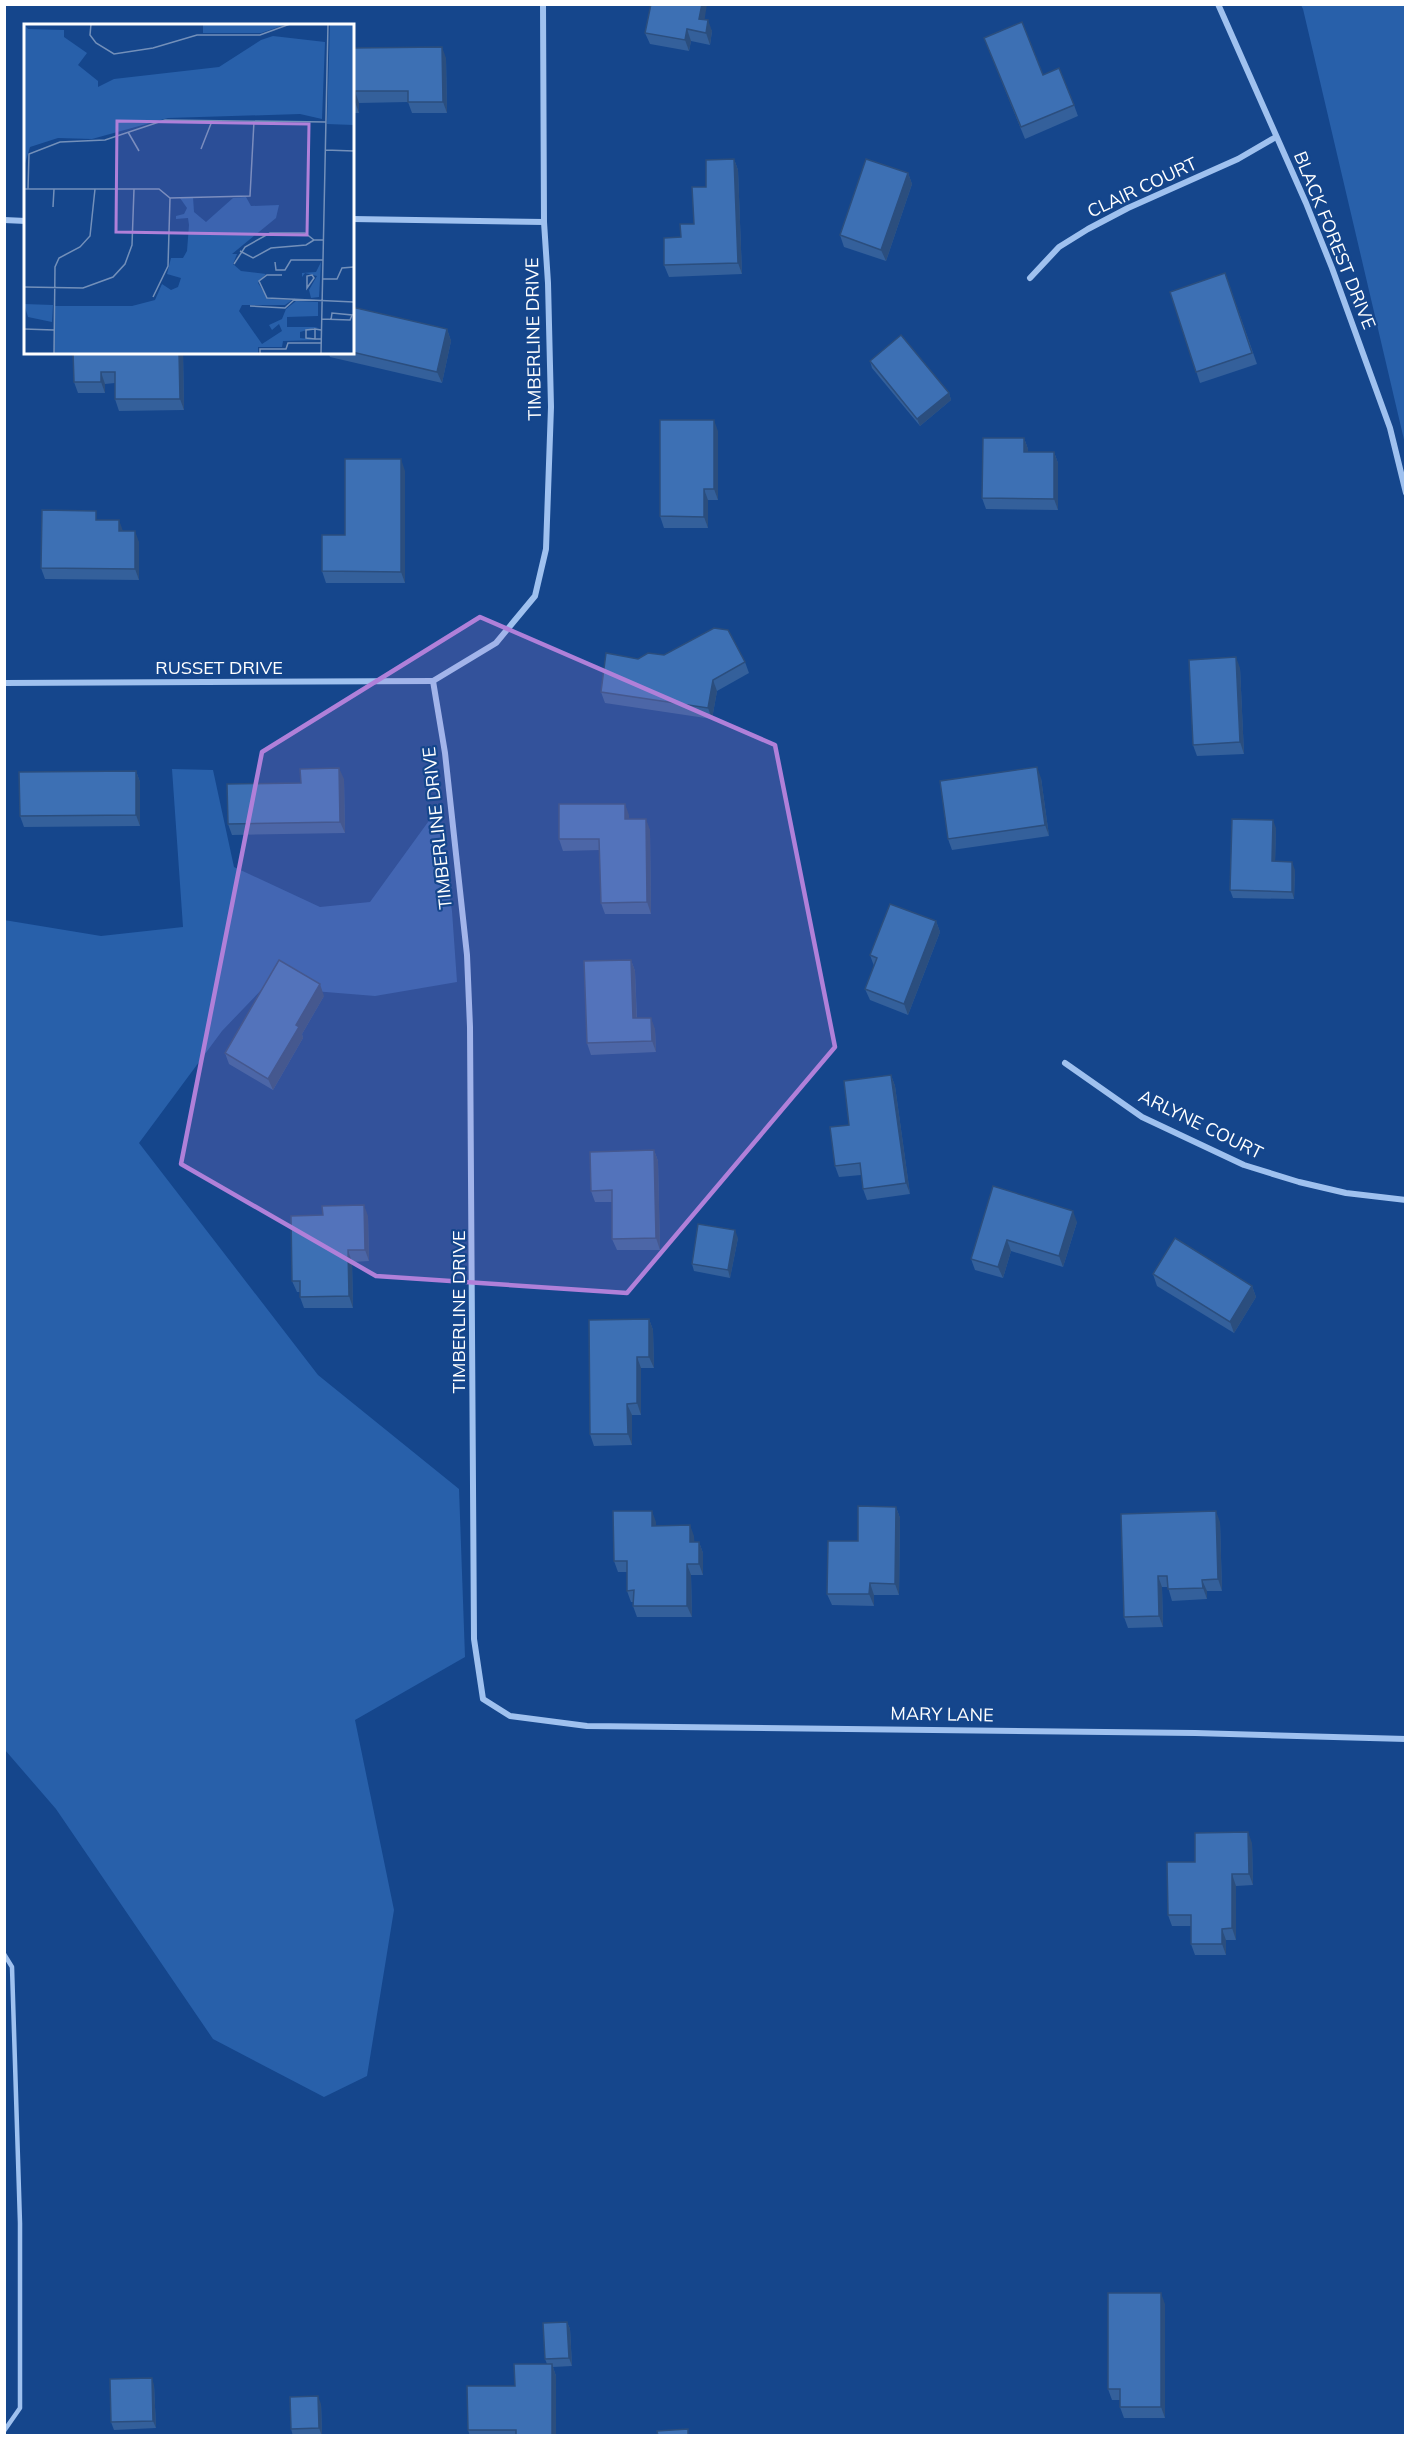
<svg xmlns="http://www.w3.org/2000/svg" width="1410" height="2440" font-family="Mulish,sans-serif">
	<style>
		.green { fill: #2860aa }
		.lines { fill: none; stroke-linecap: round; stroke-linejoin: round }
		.lane { stroke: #9fc1ef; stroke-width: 4.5 }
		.street { stroke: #9fc1ef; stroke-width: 6 }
		.wall { fill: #34609b }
		.shaded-wall { fill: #2b4e7e }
		.building { fill: #3d70b4; stroke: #2b4e7e; stroke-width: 1.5 }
		.marked { fill: #b080d9; fill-opacity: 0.2; stroke: #b080d9; stroke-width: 4.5; stroke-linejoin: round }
		.labels { text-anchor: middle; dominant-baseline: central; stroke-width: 4.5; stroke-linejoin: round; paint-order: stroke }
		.street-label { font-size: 18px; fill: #fff; stroke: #15468c }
		.inset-road { fill: none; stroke: #7390ba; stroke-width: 1.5 }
		.view { fill: #b080d9; fill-opacity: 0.15; stroke: #b080d9; stroke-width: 3 }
		.inset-edge { fill: none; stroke: #fff; stroke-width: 3 }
	</style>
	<rect width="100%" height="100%" fill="#15468c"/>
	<!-- green -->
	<g class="green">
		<path d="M1301,5H1405V444L1303,9Z"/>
		<path d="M172,769L213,770L234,867L320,907L370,902L436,811L452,911L457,982L375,996L264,987L222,1031L139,1143L318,1375L459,1489L465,1657L355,1720L394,1910L367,2076L324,2097L213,2039L56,1809L5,1750L4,920L101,936L183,927Z"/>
	</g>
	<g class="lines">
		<!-- lane -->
		<path class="lane" d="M4,1954L12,1967L20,2223V2408L4,2431"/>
		<!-- street -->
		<g class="street">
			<path d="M543,4L544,222L548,283L551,407L546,549L535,596L496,643L433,681L445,753L467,955L470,1027L474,1639L483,1699L510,1716L587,1726L1195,1733L1406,1739"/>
			<path d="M1218,4L1306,203L1332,268L1390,428L1406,493"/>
			<path d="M352,219L544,222"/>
			<path d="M4,220L26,221"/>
			<path d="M1030,278L1059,247L1088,229L1128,208L1238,159L1276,137"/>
			<path d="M4,683L433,681"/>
			<path d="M1065,1063L1142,1117L1244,1165L1299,1182L1346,1193L1406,1200"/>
		</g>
	</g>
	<!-- wall -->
	<g class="wall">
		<path d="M705,20L712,31L710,45L691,41L689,51L650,44L645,33Z"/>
		<path d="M984,38L1043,75L1074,105L1078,116L1025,139Z"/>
		<path d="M352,48L446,58L447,113H412L408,102L359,103V113H352Z"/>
		<path d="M734,159L738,170L742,274L669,277L664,265L681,237L694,224L706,187Z"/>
		<path d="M908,173L912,184L886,261L844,247L840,235Z"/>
		<path d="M1225,273L1257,364L1200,383L1170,292Z"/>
		<path d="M352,307L447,329L451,341L442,383L330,357L328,352H352Z"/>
		<path d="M73,352H183L184,410L119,411L115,399V383L105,384V393H78L74,382Z"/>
		<path d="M870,361L949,393L951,400L920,426L872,368Z"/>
		<path d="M718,431V500H708V528H664L660,516Z"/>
		<path d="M1024,438L1028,449V452H1054L1058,463V510L986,509L982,498Z"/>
		<path d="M405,471V583H326L322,571L345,535Z"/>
		<path d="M100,520L123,531L139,542V580L45,579L41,568Z"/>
		<path d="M664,655L745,662L749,673L717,691L712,719L605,703L601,692L638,659Z"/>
		<path d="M1240,668L1244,754L1197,756L1193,745Z"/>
		<path d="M136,771L140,782V826L24,827L20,816Z"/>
		<path d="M1041,778L1049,836L952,850L948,839Z"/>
		<path d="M344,779L345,833L232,835L228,824Z"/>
		<path d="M629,815V819L650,830L651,914H605L601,903L600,850L563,851L559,839Z"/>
		<path d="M1276,828L1275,861L1295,870L1294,899L1233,898L1230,890Z"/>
		<path d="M936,921L940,932L908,1015L870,1000L865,989L874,966L870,955Z"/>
		<path d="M631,960L635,971L637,1018L655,1029L656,1052L591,1055L587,1043Z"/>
		<path d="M324,996L302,1034L303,1038L273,1090L229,1064L225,1053Z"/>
		<path d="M891,1075L895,1086L910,1194L867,1200L863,1189L861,1175L839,1177L835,1166Z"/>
		<path d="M654,1150L658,1161L660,1250H617L612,1239V1202H595L591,1191Z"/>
		<path d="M993,1186L1077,1222L1063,1267L1011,1251L1003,1278L975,1270L971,1259Z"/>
		<path d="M368,1216L369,1261L352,1262L353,1308H304L300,1297V1292H297L292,1281Z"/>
		<path d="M738,1238L730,1278L694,1271L692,1264Z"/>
		<path d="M1153,1274L1252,1286L1256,1297L1234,1333L1157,1286Z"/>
		<path d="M649,1319L653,1330L654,1368H641V1415H632V1445L594,1446L590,1434Z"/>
		<path d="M896,1507L900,1518L899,1595H874V1606L832,1605L827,1594L858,1541Z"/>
		<path d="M1121,1514L1220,1522L1222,1591H1207V1599L1172,1601L1168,1587H1162L1163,1627L1128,1628L1124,1617Z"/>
		<path d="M656,1522V1526L694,1536V1542H699L703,1553V1575H691L692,1617H637L633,1606V1602H631L627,1591V1572H618L614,1561Z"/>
		<path d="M1252,1843L1253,1885L1236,1886V1940H1226V1955H1195L1191,1944V1926H1172L1168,1915L1195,1862Z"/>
		<path d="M1165,2304V2418H1124L1120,2407V2400H1112L1108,2389Z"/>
		<path d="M567,2322L570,2329L572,2366L553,2367L556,2376V2436H470L468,2430L515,2386L547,2364L545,2359Z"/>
		<path d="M154,2385L156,2428L114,2430L111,2422Z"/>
		<path d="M321,2404L322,2436H293L291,2429Z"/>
	</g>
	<!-- shaded-wall -->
	<g class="shaded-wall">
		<path d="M702,4H707L703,30L699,19Z"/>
		<path d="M708,20L712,31L710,45L706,33Z"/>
		<path d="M687,29L691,41L689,51L685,40Z"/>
		<path d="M442,47L446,58L447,113L443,102Z"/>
		<path d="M355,91L359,103V113L355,102Z"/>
		<path d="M734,159L738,170L742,274L738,263Z"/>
		<path d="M908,173L912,184L886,261L881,250Z"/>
		<path d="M447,329L451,341L442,383L437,372Z"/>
		<path d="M179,352H183L184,410L180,399Z"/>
		<path d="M101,372L105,384V393L101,382Z"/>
		<path d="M949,393L951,400L920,426L917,419Z"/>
		<path d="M714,420L718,431V500L714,489Z"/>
		<path d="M1024,438L1028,449V463L1024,452Z"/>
		<path d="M1054,452L1058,463V510L1054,499Z"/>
		<path d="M401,459L405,471V583L401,572Z"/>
		<path d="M704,489L708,500V528L704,517Z"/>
		<path d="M119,520L123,531H119Z"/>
		<path d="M135,531L139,542V580L135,569Z"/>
		<path d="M1236,657L1240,668L1244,754L1240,742Z"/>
		<path d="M713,680L717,691L712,719L708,708Z"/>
		<path d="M1037,767L1041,778L1049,836L1045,825Z"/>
		<path d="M339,768L344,779L345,833L340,822Z"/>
		<path d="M136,771L140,782V826L136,815Z"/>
		<path d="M625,804L629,815V830L625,819Z"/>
		<path d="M646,819L650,830L651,914L647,902Z"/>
		<path d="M1273,820L1276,828L1275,869L1272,861Z"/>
		<path d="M1292,862L1295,870L1294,899L1292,892Z"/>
		<path d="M936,921L940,932L908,1015L904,1004Z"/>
		<path d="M631,960L635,971L637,1029L633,1018Z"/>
		<path d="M320,984L324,996L302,1034L303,1038L273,1090L268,1079L296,1025Z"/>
		<path d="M651,1018L655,1029L656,1052L652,1041Z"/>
		<path d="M891,1075L895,1086L910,1194L906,1183Z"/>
		<path d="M654,1150L658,1161L660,1250L656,1238Z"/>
		<path d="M364,1205L368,1216L369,1261L365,1250Z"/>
		<path d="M1073,1211L1077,1222L1063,1267L1059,1256Z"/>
		<path d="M735,1230L738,1238L730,1278L728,1270Z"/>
		<path d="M1007,1240L1011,1251L1003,1278L998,1267Z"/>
		<path d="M348,1250L352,1262L353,1308L349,1296Z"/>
		<path d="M1252,1286L1256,1297L1234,1333L1230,1322Z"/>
		<path d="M649,1319L653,1330L654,1368L649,1357Z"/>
		<path d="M637,1357L641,1368V1415L637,1403Z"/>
		<path d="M627,1404L632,1415V1445L628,1434Z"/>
		<path d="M896,1507L900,1518L899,1595L895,1584Z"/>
		<path d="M652,1511L656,1522V1537L652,1526Z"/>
		<path d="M1216,1511L1220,1522L1222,1591L1218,1579Z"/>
		<path d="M690,1525L694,1536L695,1553L690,1542Z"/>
		<path d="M699,1542L703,1553V1575L699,1564Z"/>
		<path d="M687,1564L691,1575L692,1617L687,1606Z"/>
		<path d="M1158,1576L1162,1587L1163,1627L1159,1616Z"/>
		<path d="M1202,1580L1207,1591V1599L1203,1588Z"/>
		<path d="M870,1583L874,1595V1606L869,1594Z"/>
		<path d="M1248,1832L1252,1843L1253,1885L1249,1874Z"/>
		<path d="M1232,1874L1236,1886V1940L1232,1928Z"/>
		<path d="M1222,1929L1226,1940V1955L1222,1944Z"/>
		<path d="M1161,2293L1165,2304V2418L1161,2407Z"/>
		<path d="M567,2322L570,2329L572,2366L569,2358Z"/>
		<path d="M552,2364L556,2376V2436H552Z"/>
		<path d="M152,2378L154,2385L156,2428L153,2421Z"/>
		<path d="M318,2396L321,2404L322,2436L319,2428Z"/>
	</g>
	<!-- building -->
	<g class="building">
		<path d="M651,4H702L699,19L708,20L706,33L687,29L685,40L645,33Z"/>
		<path d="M1022,22L1043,75L1059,68L1074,105L1021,127L984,38Z"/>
		<path d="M442,47L443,102H408V91H355V102H352V48Z"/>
		<path d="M734,159L738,263L664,265V238L681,237L680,224H694L692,187H706V160Z"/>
		<path d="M866,159L908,173L881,250L840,235Z"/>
		<path d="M1225,273L1252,353L1196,372L1170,292Z"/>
		<path d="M352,307L447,329L437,372L352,352Z"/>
		<path d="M901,335L949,393L917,419L870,361Z"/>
		<path d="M73,352H179L180,399H115V372H101V382H74Z"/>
		<path d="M660,420H714V489H704V517L660,516Z"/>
		<path d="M983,438H1024V452H1054V499L982,498Z"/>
		<path d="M345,459H401V572L322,571V535H345Z"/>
		<path d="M42,510L96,511V520H119V531H135V569L41,568Z"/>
		<path d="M714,628L728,630L745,662L713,680L708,708L601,692L606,653L638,659L648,653L664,655Z"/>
		<path d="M1236,657L1240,742L1193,745L1189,660Z"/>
		<path d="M1037,767L1045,825L948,839L940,781Z"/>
		<path d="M339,768L340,822L228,824L227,784L301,783L300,769Z"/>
		<path d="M136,771V815L20,816L19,772Z"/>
		<path d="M559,804H625V819H646L647,902L601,903L599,839H559Z"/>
		<path d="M1232,819L1273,820L1272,861L1292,862V892L1230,890Z"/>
		<path d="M890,904L936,921L904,1004L865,989L877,958L870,955Z"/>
		<path d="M279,960L320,984L296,1025L299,1027L268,1079L225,1053Z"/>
		<path d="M631,960L633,1018H651L652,1041L587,1043L584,961Z"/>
		<path d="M891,1075L906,1183L863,1189L860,1163L835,1166L830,1127L849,1125L844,1081Z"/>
		<path d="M654,1150L656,1238L612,1239V1190L591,1191L590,1152Z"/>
		<path d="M993,1186L1073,1211L1059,1256L1007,1240L998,1267L971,1259Z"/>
		<path d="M364,1205L365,1250H348L349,1296L300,1297V1281H292L291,1216L323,1215L322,1206Z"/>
		<path d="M698,1224L735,1230L728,1270L692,1264Z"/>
		<path d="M1175,1238L1252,1286L1230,1322L1153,1274Z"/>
		<path d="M649,1319V1357H637V1403L627,1404L628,1434H590L589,1320Z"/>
		<path d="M858,1506L896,1507L895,1584L870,1583L869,1594H827L828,1541H858Z"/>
		<path d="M613,1511H652V1526L690,1525V1542H699V1564H687V1606H633L634,1590L627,1591V1561H614Z"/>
		<path d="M1216,1511L1218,1579L1202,1580L1203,1588L1168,1589L1167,1576H1158L1159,1616L1124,1617L1121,1514Z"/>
		<path d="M1248,1832L1249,1874H1232V1928L1222,1929V1944H1191V1915H1168L1167,1862H1195V1833Z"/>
		<path d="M1108,2293H1161V2407H1120V2389H1108Z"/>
		<path d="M567,2322L569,2358L545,2359L543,2323Z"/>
		<path d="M514,2364H552V2436H516V2430H468L467,2386H515Z"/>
		<path d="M152,2378L153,2421L111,2422L110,2379Z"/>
		<path d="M318,2396L319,2428L291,2429L290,2397Z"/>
		<path d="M688,2429V2436H658L657,2431Z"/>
	</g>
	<!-- marked area -->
	<path class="marked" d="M480,617L775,745L835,1047L627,1293L376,1276L181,1164L262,752Z"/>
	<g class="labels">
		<!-- street labels -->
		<g class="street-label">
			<text transform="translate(1142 187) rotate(-25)">CLAIR COURT</text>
			<text transform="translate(1335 240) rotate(68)">BLACK FOREST DRIVE</text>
			<text transform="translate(533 339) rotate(-91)">TIMBERLINE DRIVE</text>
			<text x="219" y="667">RUSSET DRIVE</text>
			<text transform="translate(437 828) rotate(-96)">TIMBERLINE DRIVE</text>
			<text transform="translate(1201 1124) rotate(26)">ARLYNE COURT</text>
			<text transform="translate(458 1312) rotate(-90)">TIMBERLINE DRIVE</text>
			<text transform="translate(942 1714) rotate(1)">MARY LANE</text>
		</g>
	</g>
	<!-- overview -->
	<g transform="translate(24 24)">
		<rect width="330" height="330" fill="#15468c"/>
		<path d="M0,0L4,5L40,6V13L63,29L54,41L74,57V63L90,55L195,43L237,16L249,12L301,18L298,95L276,90L144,94L68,115L34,114L6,123L0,143ZM179,0H263L237,9H179ZM306,0H330V101L303,100ZM169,173L170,188L182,198L209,174L222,173L227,182L255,181L252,194L208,230H213L209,240L217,247L242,250L234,259L244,275L268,276L261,281H218L215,287L238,320L258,307L255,300L248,306L245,301L258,295L262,285L272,277L294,278V292L263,293V303H294L276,308V314L294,316L259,317L258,323H234V330H30L31,282H108L131,276L138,260L147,266L154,263L157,254L143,250L147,234H159L163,227L165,201L164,194L152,195V192L160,190L163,184L156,174ZM297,238L295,273L287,274L285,266L293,252L281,249L278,253V249L292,248ZM0,280L29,281L28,298L4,293Z" fill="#2860aa"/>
		<path class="inset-road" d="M67,0L66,11L72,19L90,30L129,24L173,11H236L266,0M104,108L115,127M177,125L188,97M301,126L330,127M0,165H135L146,174L226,172L230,97M4,165L5,130L36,118L81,116L141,96L302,98M29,183L30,165M216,227L229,234L247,224L282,221L290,216M251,238L252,246H261L267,236H299M210,240L221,223L246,209H281L290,216H299M258,251H243L235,257L243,274L330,278M288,251L290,254L283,264V252ZM298,255H313L318,244L330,243M0,263L59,264L89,253L101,240L108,221L110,165M129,273L144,242L146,174M226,282L261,284L271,275M297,295L326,296L328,291L308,289L307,296M0,305L30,306M291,315L282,314V306L291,305M297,315H291V305L297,306M30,330L31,243L35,234L56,223L66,212L71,165M236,330V325H262L264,319H297M297,330L304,0"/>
		<path class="view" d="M93,97L285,100L283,211L92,208Z"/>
		<rect width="330" height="330" class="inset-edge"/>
	</g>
	<!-- border -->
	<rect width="1410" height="2440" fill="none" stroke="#ffffff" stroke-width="12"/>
</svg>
